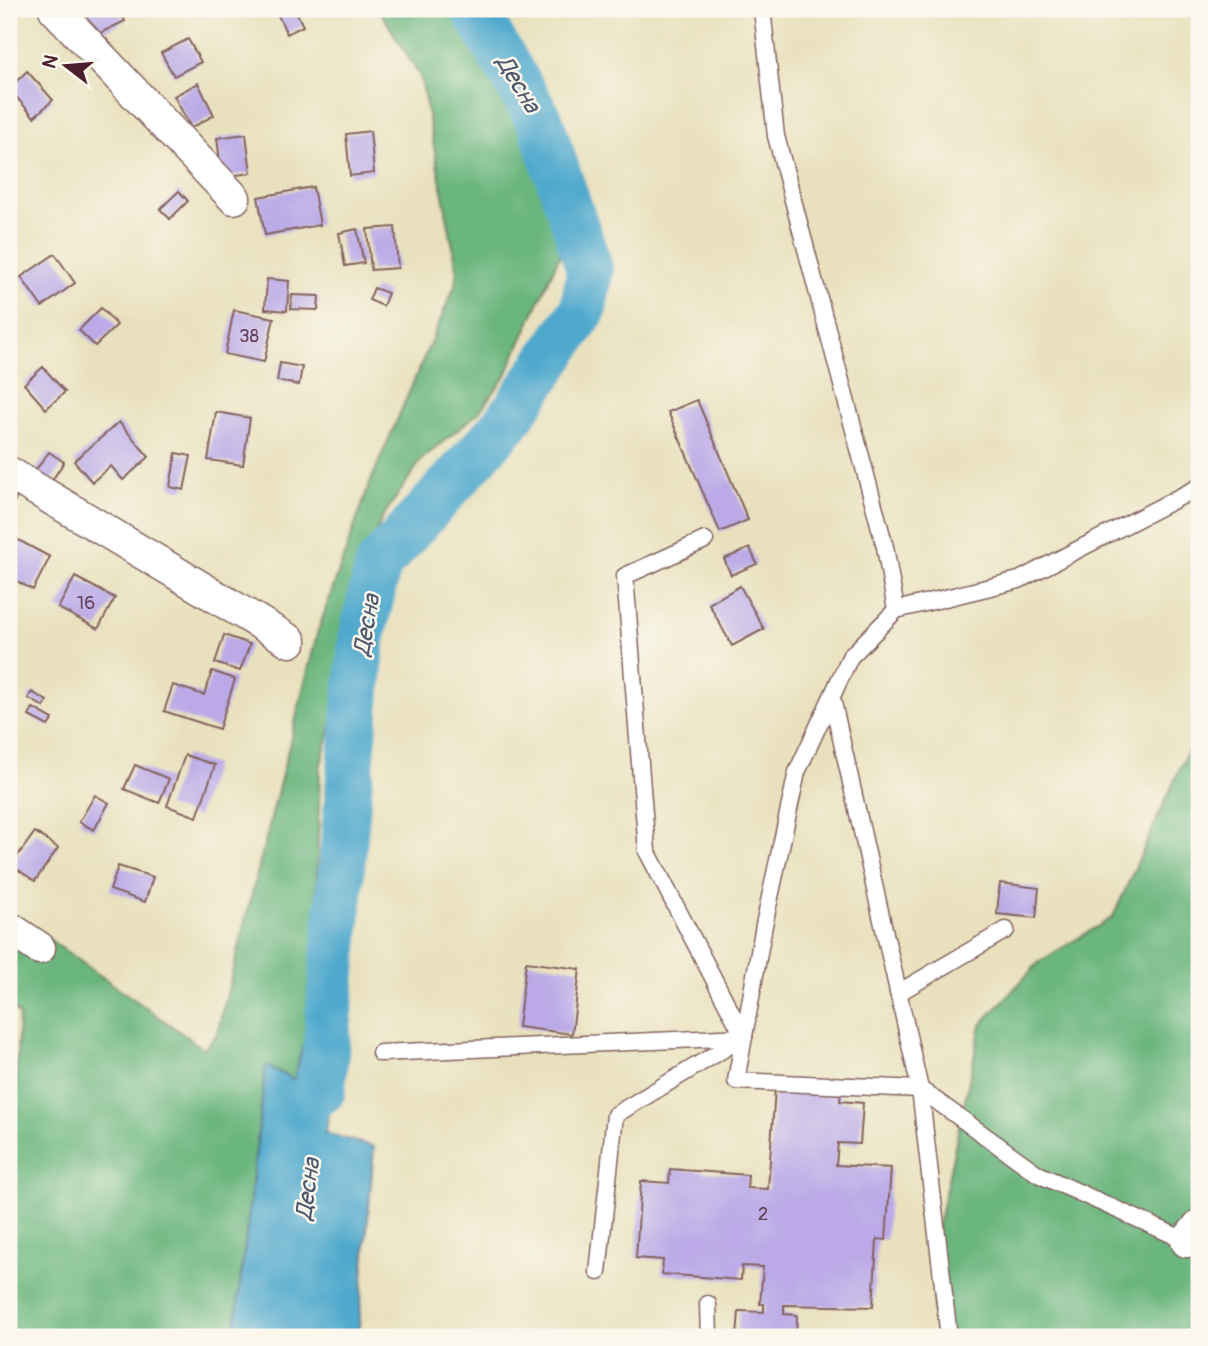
<svg xmlns="http://www.w3.org/2000/svg" width="1208" height="1346" font-family="Pangolin,sans-serif">
	<style>
		.forest { fill: #6ab67e; stroke: #5a6a54; stroke-width: 2 }
		.water { fill: #4fa9cd; stroke: #4c647c; stroke-width: 2 }
		.lines { fill: none; stroke-linecap: round; stroke-linejoin: round }
		.river { stroke: #4fa9cd; stroke-width: 47 }
		.building { fill: #bbaae7 }
		.lane-casing { stroke: #82635e; stroke-width: 19 }
		.street-casing { stroke: #82635e; stroke-width: 35 }
		.lane { stroke: #fff; stroke-width: 16 }
		.street { stroke: #fff; stroke-width: 32 }
		.labels { text-anchor: middle; dominant-baseline: central; stroke-width: 5; stroke-linejoin: round; paint-order: stroke }
		.number-label { font-size: 19px; fill: #66425a }
		.water-label { font-size: 24px; font-style: italic; fill: #4c566c; stroke: #fbf7ec }
	</style>
	<rect width="100%" height="100%" fill="#fbf7ec"/>
	<filter id="ink" filterUnits="userSpaceOnUse"><feTurbulence type="fractalNoise" baseFrequency=".0143" numOctaves="2"/><feDisplacementMap in="SourceGraphic" scale="14" xChannelSelector="R" yChannelSelector="G"/><feConvolveMatrix kernelMatrix="1 2 1 2 8 2 1 2 1" color-interpolation-filters="sRGB"/></filter>
	<filter id="wash" filterUnits="userSpaceOnUse"><feTurbulence type="fractalNoise" baseFrequency=".00686" numOctaves="4" result="noise"/><feDisplacementMap in="SourceGraphic" scale="28" xChannelSelector="R" yChannelSelector="G"/><feGaussianBlur stdDeviation="1.57" result="paint"/><feColorMatrix in="noise" values="0 0 0 0 0 0 0 0 0 0 0 0 0 0 0 0 0 1.4 0 .05"/><feComposite in="paint" operator="in"/></filter>
	<g filter="url(#wash)">
		<rect width="100%" height="100%" fill="#e9e1be"/>
		<!-- forest -->
		<g class="forest">
			<path d="M379,9H492L547,132L557,177L564,224L563,248L505,377L478,413L422,459L382,518L363,562L357,583L343,678L320,768L314,980L306,1034L294,1080L266,1067L234,1337H9V1227L19,1015L9,1003V911L204,1049L217,1034L317,634L369,485L455,286L457,269L421,78Z"/>
			<path d="M1199,726V1337H937L933,1318L936,1235L981,1025L1039,962L1113,917Z"/>
		</g>
		<!-- water -->
		<path class="water" d="M351,1021L325,1133L374,1147L358,1337H234L266,1066L294,1079L306,1034Z"/>
		<g class="lines">
			<!-- river -->
			<path class="river" d="M322,1091L362,637L378,565L507,422L583,310L590,270L540,121L474,9"/>
		</g>
		<g id="blocks">
			<!-- building -->
			<g class="building">
				<path d="M80,9H119L125,21L94,36Z"/>
				<path d="M275,9H295L303,26L287,34Z"/>
				<path d="M188,39L201,62L174,76L161,53Z"/>
				<path d="M27,71L53,100L34,117L9,89Z"/>
				<path d="M198,83L214,115L191,128L174,96Z"/>
				<path d="M370,131L374,173L350,176L346,134Z"/>
				<path d="M246,134L251,173L222,177L217,138Z"/>
				<path d="M313,187L320,225L265,235L258,197Z"/>
				<path d="M179,191L188,201L170,219L160,209Z"/>
				<path d="M395,227L398,268L371,270L367,229Z"/>
				<path d="M357,229L364,263L345,266L339,233Z"/>
				<path d="M55,254L75,283L42,307L21,277Z"/>
				<path d="M9,263L15,273L9,277Z"/>
				<path d="M267,279L289,281L287,311L265,309Z"/>
				<path d="M374,288L388,293L383,306L369,300Z"/>
				<path d="M292,295L319,296L318,310L291,309Z"/>
				<path d="M101,308L117,325L95,346L79,330Z"/>
				<path d="M234,310L274,318L264,362L225,354Z"/>
				<path d="M280,363L302,367L299,385L277,381Z"/>
				<path d="M43,367L65,392L46,409L24,384Z"/>
				<path d="M697,400L748,520L720,532L668,412Z"/>
				<path d="M216,412L250,418L243,465L208,460Z"/>
				<path d="M119,422L149,457L123,480L111,466L92,482L74,461Z"/>
				<path d="M49,452L64,462L51,482L35,471Z"/>
				<path d="M176,453L191,456L184,490L170,487Z"/>
				<path d="M9,484L20,492L9,511Z"/>
				<path d="M9,535L50,557L33,590L9,577Z"/>
				<path d="M750,548L757,564L731,575L724,559Z"/>
				<path d="M75,577L115,598L98,629L58,608Z"/>
				<path d="M740,586L764,629L732,646L709,604Z"/>
				<path d="M224,635L250,644L240,671L215,663Z"/>
				<path d="M212,671L235,679L219,729L164,711L173,685L204,695Z"/>
				<path d="M32,692L47,701L44,707L28,698Z"/>
				<path d="M33,708L53,719L48,726L29,716Z"/>
				<path d="M185,755L215,765L197,817L167,806Z"/>
				<path d="M135,765L169,779L159,803L124,789Z"/>
				<path d="M95,795L109,803L94,830L79,822Z"/>
				<path d="M35,832L58,848L35,881L11,865Z"/>
				<path d="M118,866L153,877L145,902L110,890Z"/>
				<path d="M1000,883L1039,888L1036,918L997,914Z"/>
				<path d="M526,962L580,969L572,1034L518,1027Z"/>
				<path d="M775,1088L841,1093L840,1101L863,1103L860,1144L838,1143L836,1165L891,1168L886,1240L877,1239L873,1307L784,1305V1314L797,1315L796,1337H737L739,1311L764,1312V1304H760L763,1267L742,1266L741,1280L662,1274L663,1260L636,1258L641,1181L669,1183L670,1169L748,1175L747,1188L768,1189Z"/>
			</g>
		</g>
	</g>
	<g filter="url(#ink)">
		<use href="#blocks" fill-opacity="0" stroke="#82635e" stroke-width="2"/>
		<g class="lines">
			<defs>
				<g id="lane">
					<path d="M762,9L776,136L885,547L896,610L850,657L797,772L764,925L736,1081L920,1089L949,1337"/>
					<path d="M705,540L625,576L647,851L744,1037"/>
					<path d="M896,610L1019,580L1199,487"/>
					<path d="M832,698L920,1089L1038,1174L1191,1243"/>
					<path d="M898,993L1006,930"/>
					<path d="M380,1053L744,1037"/>
					<path d="M598,1272L615,1115L742,1038"/>
					<path d="M708,1304L709,1337"/>
				</g>
				<g id="street">
					<path d="M55,9L234,198"/>
					<path d="M9,473L290,641"/>
					<path d="M9,928L39,948"/>
					<path d="M1187,1241L1199,1226"/>
				</g>
			</defs>
			<!-- lane casing -->
			<use href="#lane" class="lane-casing"/>
			<!-- street casing -->
			<use href="#street" class="street-casing"/>
			<!-- lane -->
			<use href="#lane" class="lane"/>
			<!-- street -->
			<use href="#street" class="street"/>
		</g>
	</g>
	<g class="labels">
		<!-- number labels -->
		<g class="number-label">
			<text x="249" y="336">38</text>
			<text x="86" y="603">16</text>
			<text x="763" y="1214">2</text>
		</g>
		<!-- water labels -->
		<g class="water-label">
			<text transform="translate(518 84) rotate(59)">Десна</text>
			<text transform="translate(367 625) rotate(-80)">Десна</text>
			<text transform="translate(308 1189) rotate(-82)">Десна</text>
		</g>
	</g>
	<!-- margin -->
	<rect width="1208" height="1346" fill="none" stroke="#fbf7ec" stroke-width="35"/>
	<!-- north arrow -->
	<g transform="translate(66 66) rotate(286)" stroke="#fbf7ec" stroke-width="5" paint-order="stroke">
	<path d="M0-5L12 26L0 18L-12 26Z" fill="#4a1f2b"/>
	<text y="-10" font-size="19" font-weight="bold" text-anchor="middle" fill="#4a1f2b">N</text>
	</g>
</svg>
